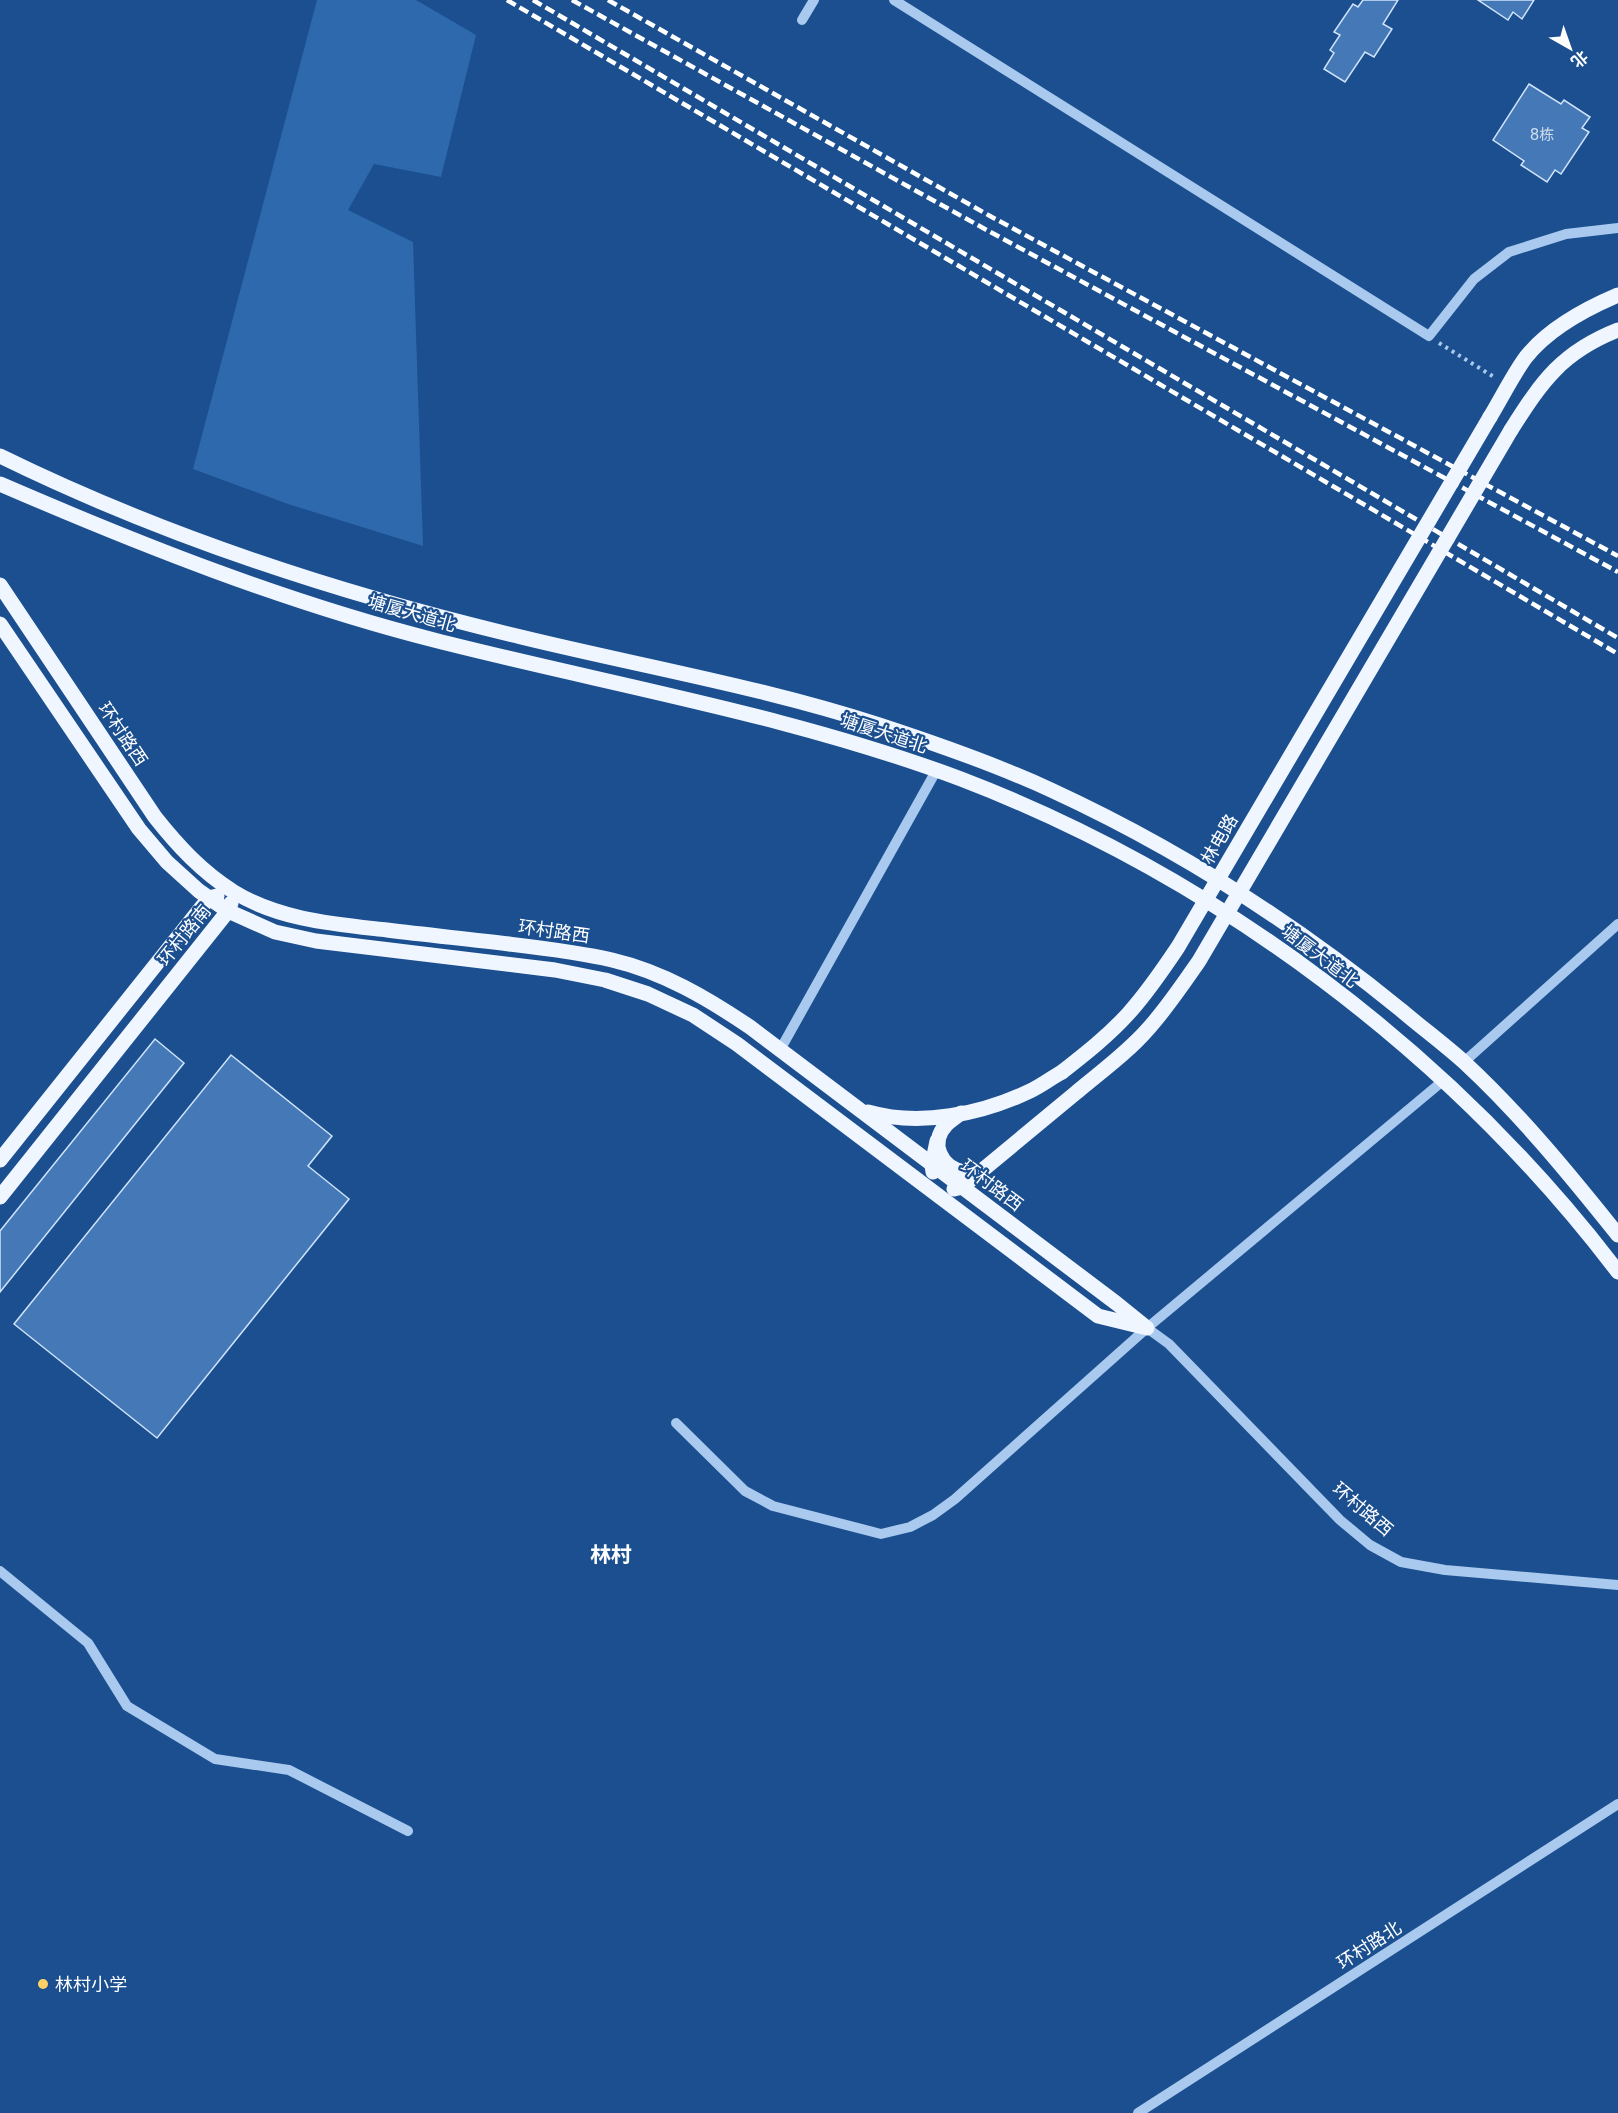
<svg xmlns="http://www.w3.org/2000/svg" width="1618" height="2113" font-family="'DejaVu Sans','Noto Sans SC',sans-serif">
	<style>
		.green { fill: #2e69ad }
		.building { fill: #4478b7; stroke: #cfe3fa; stroke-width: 1.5 }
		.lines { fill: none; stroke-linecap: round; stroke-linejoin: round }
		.path { stroke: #a9c9ee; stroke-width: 4; stroke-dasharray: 3 4.5; stroke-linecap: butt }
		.minor { stroke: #a9c9ee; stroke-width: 10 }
		.major { stroke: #f0f6ff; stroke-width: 15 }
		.rail { stroke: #fff; stroke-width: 4.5; stroke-dasharray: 10 4.5; stroke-linecap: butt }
		.major-bridge { stroke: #f0f6ff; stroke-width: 15 }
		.poi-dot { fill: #ffd166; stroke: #1b4f8f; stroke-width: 2 }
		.labels { text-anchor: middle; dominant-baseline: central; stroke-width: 4.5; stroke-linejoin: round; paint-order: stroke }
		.number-label { font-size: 15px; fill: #d0dded }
		.street-label { font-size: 18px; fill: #fff; stroke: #1b4f8f }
		.poi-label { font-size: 18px; fill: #fff; stroke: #1b4f8f; text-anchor: start }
		.quarter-label { font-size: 21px; font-weight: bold; fill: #fff; stroke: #1b4f8f }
	</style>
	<rect width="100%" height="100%" fill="#1b4f8f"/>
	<!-- green -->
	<path class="green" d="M317,0H416L476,35L441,177L374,164L348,210L413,242L423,546L288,504L193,469Z"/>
	<!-- building -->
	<g class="building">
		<path d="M1363,0H1398L1383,24L1392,29L1374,57L1365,52L1345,82L1324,69L1334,53L1330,50L1340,35L1334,32L1353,4L1358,7Z"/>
		<path d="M1478,0H1534L1522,19L1513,12L1508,20Z"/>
		<path d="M1529,84L1561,104L1564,100L1590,117L1582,128L1589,132L1561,174L1555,170L1547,182L1521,165L1524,161L1493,140Z"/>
		<path d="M155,1039L184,1063L0,1292V1231Z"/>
		<path d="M231,1055L332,1136L308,1166L349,1199L157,1438L14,1324Z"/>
	</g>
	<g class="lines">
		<!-- path -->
		<path class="path" d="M1439,343L1494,377"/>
		<!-- minor -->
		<g class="minor">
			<path d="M894,0L1429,336L1474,279L1509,252L1566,234L1618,228"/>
			<path d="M802,20L814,0"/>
			<path d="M780,1050L936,771"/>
			<path d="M1464,1062L1618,924"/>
			<path d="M1147,1328L1169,1344L1340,1520L1370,1545L1401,1562L1445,1570L1618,1585"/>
			<path d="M676,1423L745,1491L773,1506L881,1534L910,1527L933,1515L955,1499L1147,1328L1444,1080"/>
			<path d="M0,1571L88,1643L127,1706L215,1759L289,1770L408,1831"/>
			<path d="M1138,2113L1618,1804"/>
		</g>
		<!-- major -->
		<g class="major">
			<path d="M1490,417C1501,399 1514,373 1526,357C1549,328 1585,309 1618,295"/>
			<path d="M1511,430C1542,381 1562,352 1618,330"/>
			<path d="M0,456C163,536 344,595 521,637C640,666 762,687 879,725C937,744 995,764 1051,790C1177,848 1294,923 1401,1010C1422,1028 1444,1044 1465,1063C1521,1115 1570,1175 1618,1235"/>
			<path d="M0,484C141,545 285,602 434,640C610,685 791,715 961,779C1217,877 1452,1054 1618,1272"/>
			<path d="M0,585L155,817C178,846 202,872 234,892C280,920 334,924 387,930C427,935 468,939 509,944C543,948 578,952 612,960C663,972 707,998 750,1027L1116,1303L1147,1328"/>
			<path d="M0,624L139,829L167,862L199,891L228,911L275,932L316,941L555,970L605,980L648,994L693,1015L737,1044L1098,1316L1143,1327"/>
			<path d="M868,1112C920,1127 982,1114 1030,1091C1041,1086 1051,1078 1062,1072"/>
			<path d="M961,1113C956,1117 950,1121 946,1125C929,1143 941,1168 964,1172C970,1173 977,1171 983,1170"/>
			<path d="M0,1160L209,898L217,896"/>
			<path d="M933,1172L932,1165L937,1141"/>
			<path d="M954,1189L962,1187L1078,1091"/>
			<path d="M0,1197L228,911L231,903"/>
		</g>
		<!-- rail -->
		<g class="rail">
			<path d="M507,0L1618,654"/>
			<path d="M533,0L1618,638"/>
			<path d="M572,0L983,228L1618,572"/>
			<path d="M608,0L990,216L1618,556"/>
		</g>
		<!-- major-bridge -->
		<g class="major-bridge">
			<path d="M1062,1072C1085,1054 1108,1036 1128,1014C1147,993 1162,971 1178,947L1490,417"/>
			<path d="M1078,1091C1102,1071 1128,1052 1148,1029C1167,1008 1183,984 1199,961L1511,430"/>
		</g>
	</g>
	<!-- markers -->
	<circle class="poi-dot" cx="43" cy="1984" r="6"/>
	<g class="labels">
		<!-- number labels -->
		<g class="number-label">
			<text x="1542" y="135">8栋</text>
		</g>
		<!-- street labels -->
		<g class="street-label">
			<text transform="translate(412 613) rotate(16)">塘厦大道北</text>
			<text transform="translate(884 733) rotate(18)">塘厦大道北</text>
			<text transform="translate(123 734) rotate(56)">环村路西</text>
			<text transform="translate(1219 839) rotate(-60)">林电路</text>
			<text transform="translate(554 931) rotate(8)">环村路西</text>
			<text transform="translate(184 935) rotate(-51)">环村路南</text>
			<text transform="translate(1320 956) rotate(37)">塘厦大道北</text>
			<text transform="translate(992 1185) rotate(37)">环村路西</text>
			<text transform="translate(1363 1509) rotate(40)">环村路西</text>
			<text transform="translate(1369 1945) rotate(-33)">环村路北</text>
		</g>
		<!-- poi labels -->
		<g class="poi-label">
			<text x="55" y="1984">林村小学</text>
		</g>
		<!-- quarter labels -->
		<g class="quarter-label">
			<text x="611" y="1555">林村</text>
		</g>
	</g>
	<!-- north arrow -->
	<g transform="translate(1570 48) rotate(140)" stroke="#1b4f8f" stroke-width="4.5" paint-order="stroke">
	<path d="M0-4.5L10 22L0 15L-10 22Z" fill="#ffffff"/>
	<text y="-9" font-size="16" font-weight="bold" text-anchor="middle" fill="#ffffff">北</text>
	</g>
</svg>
